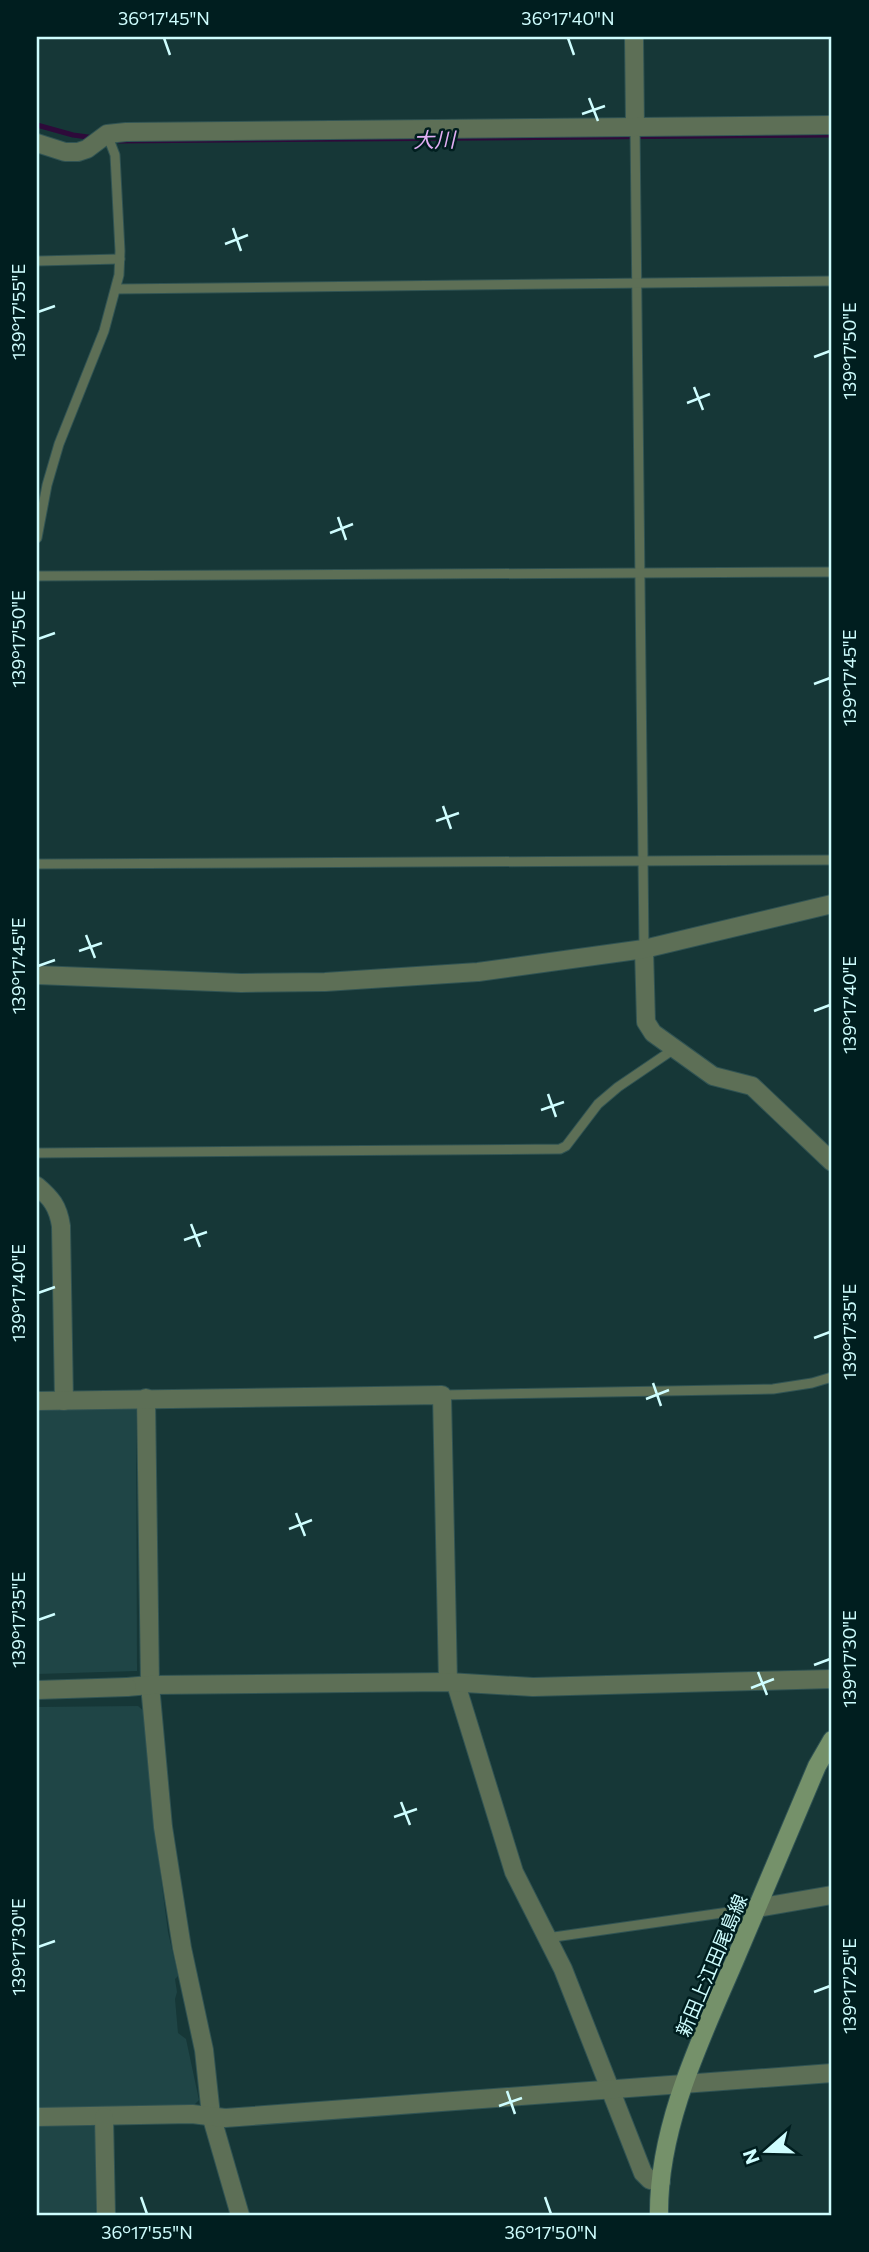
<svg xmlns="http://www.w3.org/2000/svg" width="869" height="2252" font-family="Commissioner,'Noto Sans JP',sans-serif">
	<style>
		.built { fill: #1f4546 }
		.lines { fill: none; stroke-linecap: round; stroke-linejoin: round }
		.stream { stroke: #2e0a3a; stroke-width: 5 }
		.service-casing { stroke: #305353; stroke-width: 11 }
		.minor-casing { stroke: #305353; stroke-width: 20 }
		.tertiary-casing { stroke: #305353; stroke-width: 20 }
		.secondary-casing { stroke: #305353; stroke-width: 20 }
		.service { stroke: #5d6f56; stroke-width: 9 }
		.minor { stroke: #5d6f56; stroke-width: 18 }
		.tertiary { stroke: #5d6f56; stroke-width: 18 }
		.secondary { stroke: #75916a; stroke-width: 18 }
		.ticks { fill: none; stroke: #cefdfe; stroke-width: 2.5 }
		.labels { text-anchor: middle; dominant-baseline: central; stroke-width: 5; stroke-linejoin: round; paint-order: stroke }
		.street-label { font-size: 19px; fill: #cefdfe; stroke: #001e1f }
		.water-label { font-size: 21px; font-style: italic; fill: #e0adf3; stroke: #001e1f }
		.neatline { fill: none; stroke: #cefdfe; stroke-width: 2.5 }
		.ticks-label { font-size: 18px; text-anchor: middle; fill: #cefdfe }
	</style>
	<rect width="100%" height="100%" fill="#163737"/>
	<!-- built -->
	<g class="built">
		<path d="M136,1408L137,1671L37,1674V1409Z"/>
		<path d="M138,1706L146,1713L157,1848L168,1932L178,1976L175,1979L177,1992L175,1999L178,2033L186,2039L199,2100L192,2107L37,2109V1707Z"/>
		<path d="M95,2124L96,2215H37V2125Z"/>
	</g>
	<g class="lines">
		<!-- stream -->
		<g class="stream">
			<path d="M37,125L73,135L95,138"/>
			<path d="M119,141L832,135"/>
		</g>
		<defs>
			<g id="service">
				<path d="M635,127L644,949"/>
				<path d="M37,261L120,259"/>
				<path d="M116,289L832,281"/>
				<path d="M37,538L47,485L59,444L104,331L119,275L120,251L115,155L107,134"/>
				<path d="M37,576L832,572"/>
				<path d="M37,864L832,860"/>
				<path d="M37,1153L560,1149L566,1146L598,1104L618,1087L674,1049"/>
				<path d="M442,1395L773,1389L812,1383L832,1377"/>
				<path d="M547,1938L757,1908"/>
			</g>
			<g id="minor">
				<path d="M634,37L635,127"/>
				<path d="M644,949L646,1022L653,1033L713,1076L752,1086L832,1162"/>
				<path d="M37,1186C51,1198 58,1206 61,1226L64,1401"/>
				<path d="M146,1398L150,1685L163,1827L182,1948L204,2050L211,2115L240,2215"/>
				<path d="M37,1401L442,1395L448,1682"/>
				<path d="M456,1684L514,1872L563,1969L643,2173L650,2180L661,2182"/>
				<path d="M127,1687L150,1685L448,1682L533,1687L832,1679"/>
				<path d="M757,1908L832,1895"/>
				<path d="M37,2117L192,2114L225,2118L832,2073"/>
				<path d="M104,2117L106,2215"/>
			</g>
			<g id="tertiary">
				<path d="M37,143L65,152H78L87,149L107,134L126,132L832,125"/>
				<path d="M37,975L241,983L325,982L478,972L644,949L832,904"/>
				<path d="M37,1690L127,1687"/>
			</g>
			<path id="secondary" d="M659,2215C658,2127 700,2041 734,1962C762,1896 790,1831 817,1766L832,1740"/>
		</defs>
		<!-- service casing -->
		<use href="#service" class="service-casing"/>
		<!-- minor casing -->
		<use href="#minor" class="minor-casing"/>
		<!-- tertiary casing -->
		<use href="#tertiary" class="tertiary-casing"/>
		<!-- secondary casing -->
		<use href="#secondary" class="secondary-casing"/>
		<!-- service -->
		<use href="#service" class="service"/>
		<!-- minor -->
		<use href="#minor" class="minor"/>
		<!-- tertiary -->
		<use href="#tertiary" class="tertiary"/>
		<!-- secondary -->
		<use href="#secondary" class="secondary"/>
	</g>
	<!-- ticks -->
	<path class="ticks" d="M164,38L170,55M568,38L574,55M589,98L598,121M582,114L605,106M233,228L241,251M225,244L248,235M38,312L55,306M814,357L830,351M694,387L703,410M687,403L710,394M338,517L346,540M330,533L353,524M38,639L55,633M814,684L830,678M443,806L451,829M436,821L459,813M86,935L95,958M79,951L102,943M38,966L55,960M814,1011L830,1005M548,1094L556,1117M541,1110L564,1102M191,1224L200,1247M184,1240L207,1232M38,1293L55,1287M814,1338L830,1332M653,1383L661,1406M646,1399L669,1390M296,1513L305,1536M289,1529L312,1520M38,1620L55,1614M814,1665L830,1659M758,1672L767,1695M751,1688L774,1679M401,1802L410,1825M394,1817L417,1809M38,1947L55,1941M814,1992L830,1986M507,2091L515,2114M499,2106L522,2098M141,2197L147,2214M545,2197L551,2214"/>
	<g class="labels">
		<!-- street labels -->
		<g class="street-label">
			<text transform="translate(711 1965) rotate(-67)">新田上江田尾島線</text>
		</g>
		<!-- water labels -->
		<g class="water-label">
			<text transform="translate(434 139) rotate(-1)">大川</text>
		</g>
	</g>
	<!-- border -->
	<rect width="869" height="2252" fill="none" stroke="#001e1f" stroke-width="77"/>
	<!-- north arrow -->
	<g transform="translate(767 2151) rotate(250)" stroke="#001e1f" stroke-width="5" paint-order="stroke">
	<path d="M0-5L12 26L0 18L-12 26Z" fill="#cefdfe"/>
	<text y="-10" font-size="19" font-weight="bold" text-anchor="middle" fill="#cefdfe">N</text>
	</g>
	<rect x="38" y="38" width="792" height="2176" class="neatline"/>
	<g class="ticks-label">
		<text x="164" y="25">36°17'45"N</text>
		<text x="568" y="25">36°17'40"N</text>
		<text transform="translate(19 312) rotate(-90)" y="6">139°17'55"E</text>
		<text transform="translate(850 351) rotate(-90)" y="6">139°17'50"E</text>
		<text transform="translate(19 639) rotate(-90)" y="6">139°17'50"E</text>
		<text transform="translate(850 678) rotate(-90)" y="6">139°17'45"E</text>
		<text transform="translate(19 966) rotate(-90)" y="6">139°17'45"E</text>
		<text transform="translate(850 1005) rotate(-90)" y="6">139°17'40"E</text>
		<text transform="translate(19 1293) rotate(-90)" y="6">139°17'40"E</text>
		<text transform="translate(850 1332) rotate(-90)" y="6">139°17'35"E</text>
		<text transform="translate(19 1620) rotate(-90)" y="6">139°17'35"E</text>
		<text transform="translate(850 1659) rotate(-90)" y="6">139°17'30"E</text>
		<text transform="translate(19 1947) rotate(-90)" y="6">139°17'30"E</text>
		<text transform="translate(850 1986) rotate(-90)" y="6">139°17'25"E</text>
		<text x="147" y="2239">36°17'55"N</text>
		<text x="551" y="2239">36°17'50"N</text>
	</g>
</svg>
